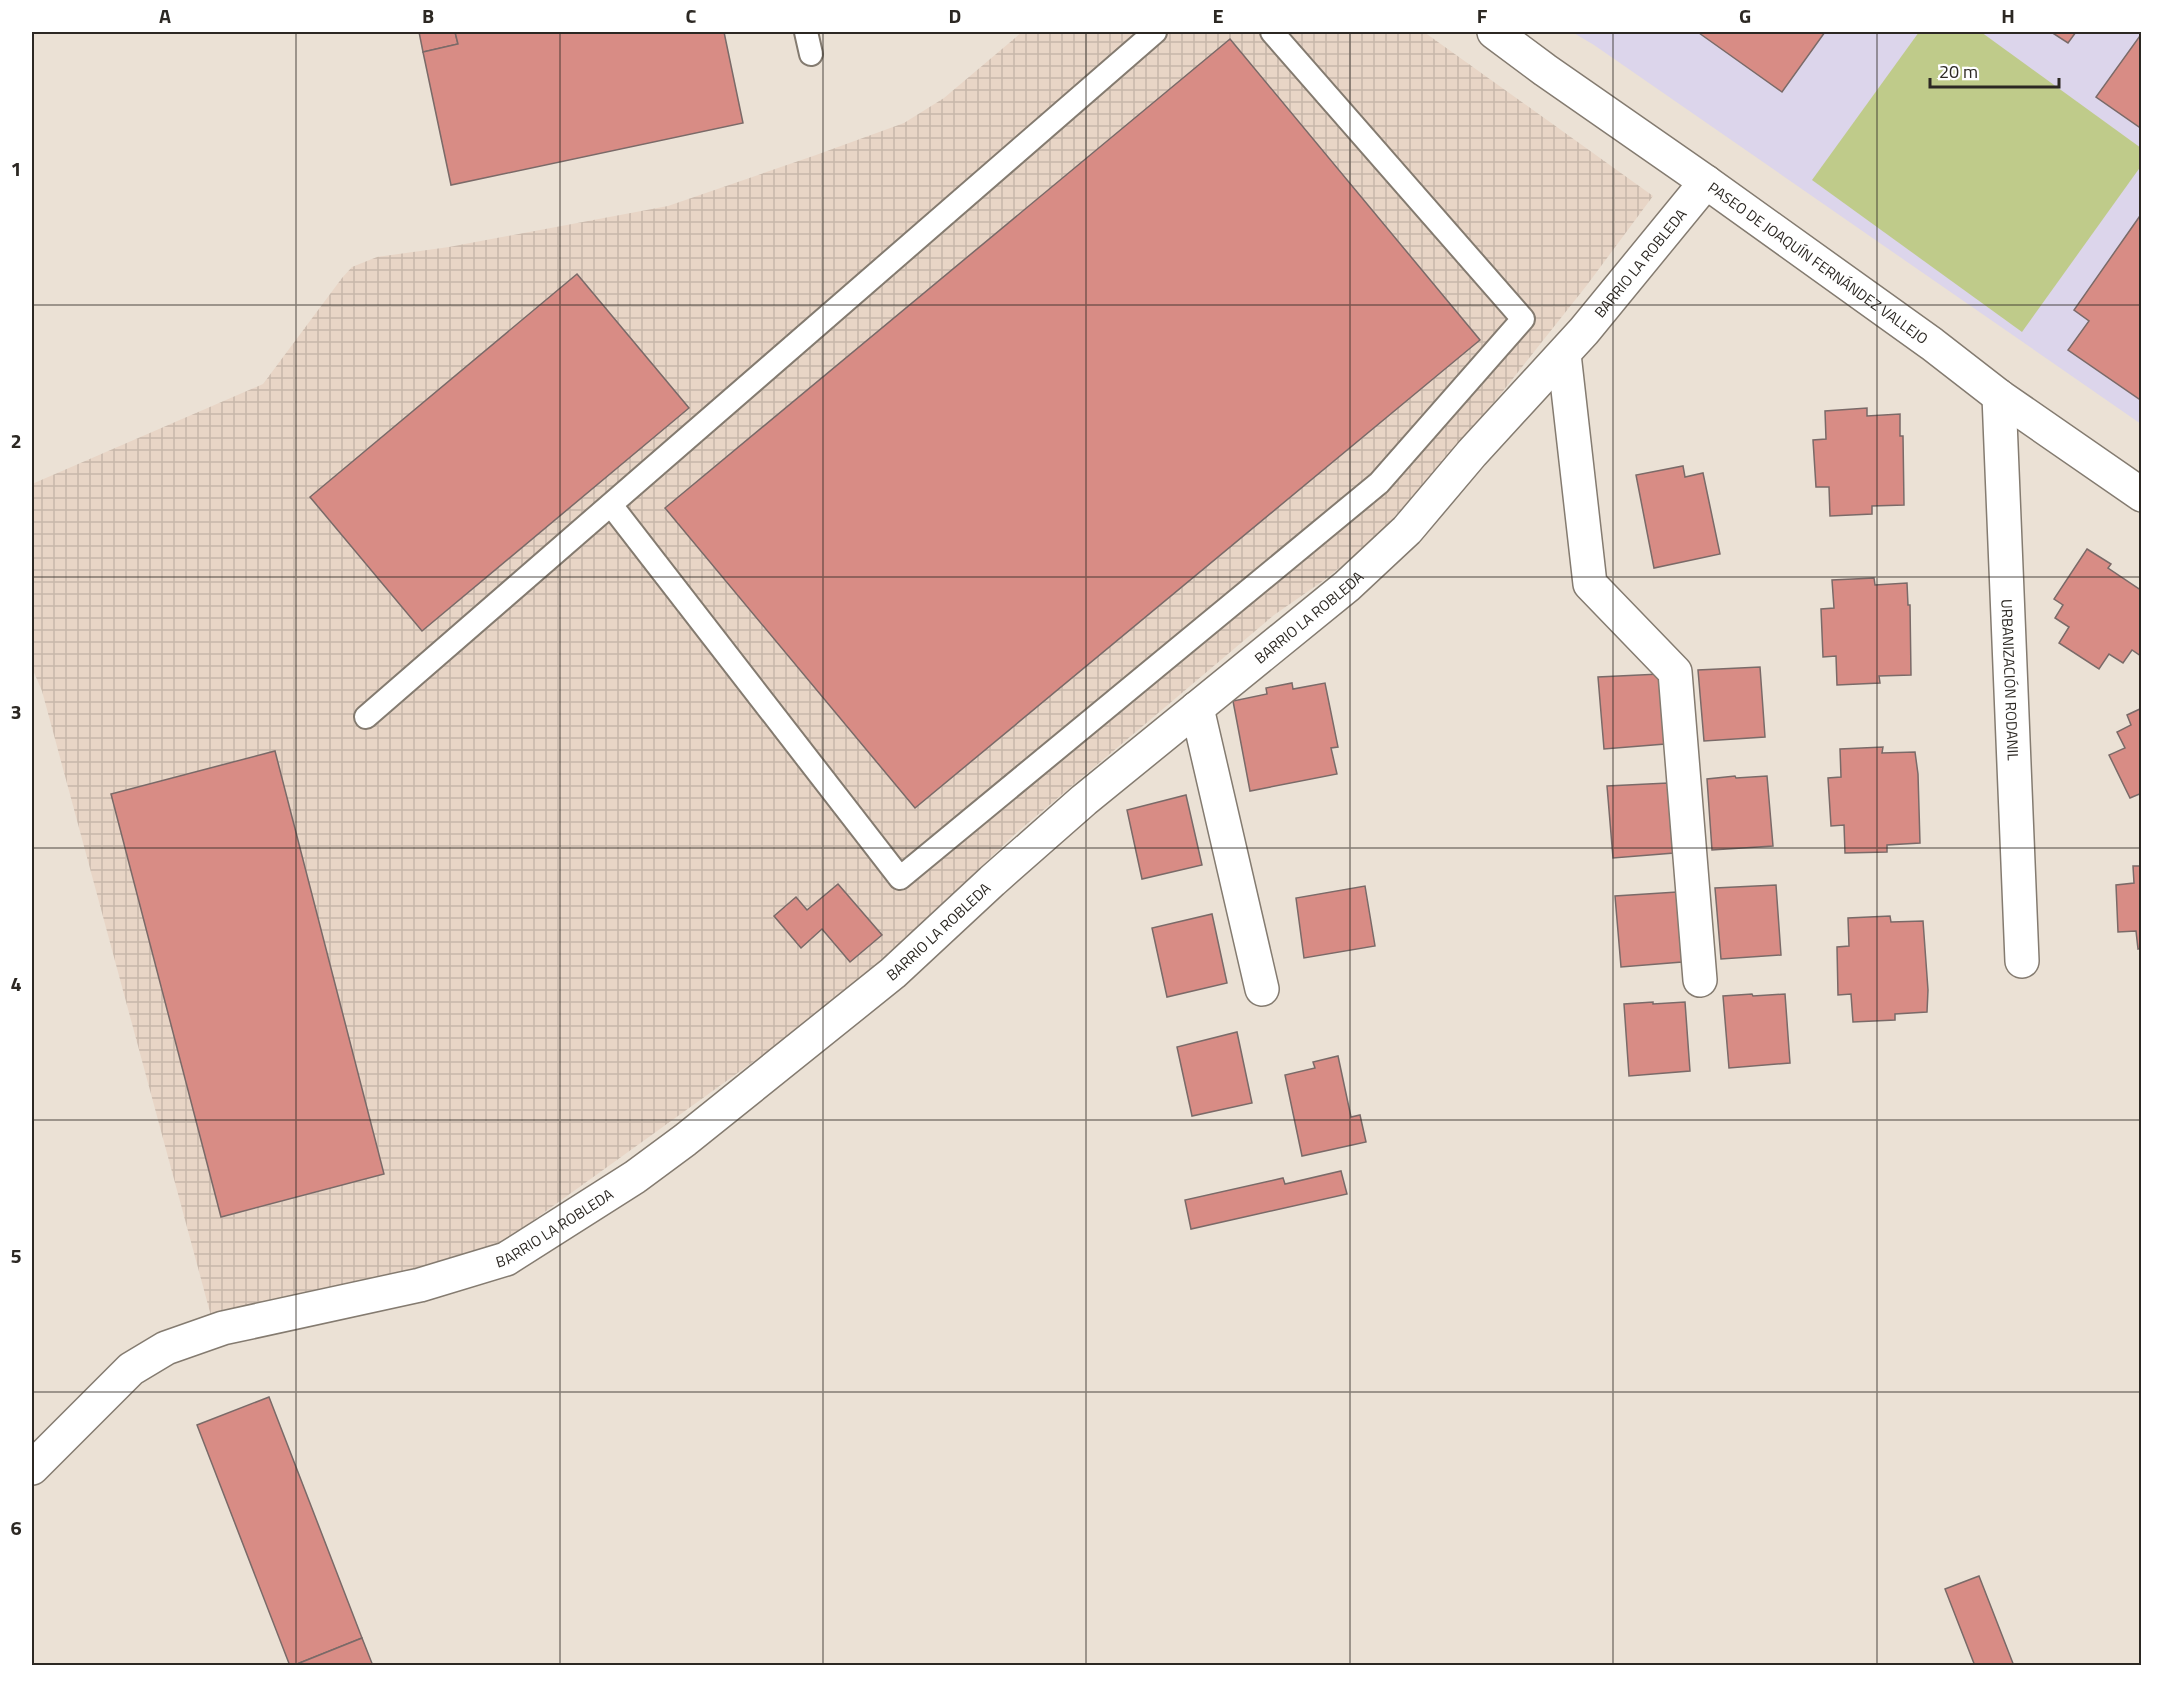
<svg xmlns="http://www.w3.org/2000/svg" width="2173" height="1697" font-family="'Titillium Web',sans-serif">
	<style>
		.industrial { fill: url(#industrial-grid) }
		.education { fill: #dcd5eb }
		.garden { fill: #bfcb8a }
		.building { fill: #d88c85; stroke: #7a6a68; stroke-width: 1.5 }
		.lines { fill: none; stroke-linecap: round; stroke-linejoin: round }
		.service-casing { stroke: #847b70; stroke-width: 26 }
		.minor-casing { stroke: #847b70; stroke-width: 36 }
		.service { stroke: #fff; stroke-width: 22 }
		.minor { stroke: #fff; stroke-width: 33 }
		.grid { fill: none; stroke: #2c2823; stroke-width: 1.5; stroke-opacity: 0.55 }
		.labels { text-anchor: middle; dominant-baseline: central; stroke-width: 5; stroke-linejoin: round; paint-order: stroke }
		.street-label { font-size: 15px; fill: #2c2823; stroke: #fff }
		.neatline { fill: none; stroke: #2c2823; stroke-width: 2 }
		.grid-label { font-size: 20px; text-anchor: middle; font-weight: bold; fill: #2c2823 }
	</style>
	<defs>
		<pattern id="industrial-grid" width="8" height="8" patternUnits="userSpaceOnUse" patternTransform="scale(1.5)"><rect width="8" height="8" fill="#e8d5c6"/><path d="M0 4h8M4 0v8" fill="none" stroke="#c7b7aa"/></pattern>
	</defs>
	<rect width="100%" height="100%" fill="#ebe1d5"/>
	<!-- industrial -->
	<path class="industrial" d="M1022,32H1424L1653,196L1587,285L1469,434L1369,545L1320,583L1274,615L1014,835L857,987L499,1245L466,1257L214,1327L42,691L32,668V484L263,384L342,278L352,267L377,257L449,247L668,206L816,155L904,123L944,98Z"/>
	<!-- education -->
	<path class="education" d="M1572,32H2141V424L1594,45Z"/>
	<!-- garden -->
	<path class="garden" d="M1919,32H1981L2141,148V166L2022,332L1812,180Z"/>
	<!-- building -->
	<g class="building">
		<path d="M419,32H455L458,44L423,52Z"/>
		<path d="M455,32H724L743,123L451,185L423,52L458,44Z"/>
		<path d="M1700,32H1825L1782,92L1699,33Z"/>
		<path d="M2051,32H2076L2068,43Z"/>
		<path d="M2142,33V129L2096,97Z"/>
		<path d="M1230,39L1480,340L915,808L665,508Z"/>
		<path d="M2142,213V401L2068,350L2089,321L2074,310Z"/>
		<path d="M577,274L689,408L422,631L310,497Z"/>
		<path d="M1867,408V416L1900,414V436H1903L1904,505L1872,506V514L1830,516L1829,487H1816L1813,440L1826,439L1825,411Z"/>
		<path d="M1683,466L1685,477L1703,473L1720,554L1654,568L1636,475Z"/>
		<path d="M2087,549L2111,564L2108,568L2142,591L2141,656L2132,650L2123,663L2109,654L2099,669L2059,643L2069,627L2055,618L2063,605L2054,599Z"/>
		<path d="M1874,578L1875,585L1907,583L1908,605H1910L1911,675L1879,676L1880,683L1837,685L1836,656L1823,657L1821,609L1834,608L1832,580Z"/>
		<path d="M1760,667L1765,737L1704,741L1698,670Z"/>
		<path d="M1660,674L1665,744L1604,749L1598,677Z"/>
		<path d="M1292,683L1293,689L1325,683L1338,747L1331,748L1337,774L1250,791L1233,701L1267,694L1266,688Z"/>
		<path d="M2142,708V793L2130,798L2109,755L2125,748L2117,732L2131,725L2127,715Z"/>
		<path d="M1883,747L1882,753L1915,752L1918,774L1920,843L1887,845V852L1845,853L1844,825L1831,826L1828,778L1841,777L1840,749Z"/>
		<path d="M275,751L384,1174L221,1217L111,794Z"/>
		<path d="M1735,776L1736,778L1767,776L1773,846L1712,850L1707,779Z"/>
		<path d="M1668,783L1674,853L1613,858L1607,786Z"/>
		<path d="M1186,795L1202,865L1142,879L1127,810Z"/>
		<path d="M2133,866H2142V948L2138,949L2136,931L2118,932L2116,885L2134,883Z"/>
		<path d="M838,884L882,935L850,962L822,929L801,948L774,916L796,897L807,910Z"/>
		<path d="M1776,885L1781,955L1721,959L1715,888Z"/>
		<path d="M1365,886L1375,946L1304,958L1296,898Z"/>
		<path d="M1677,892L1682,962L1621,967L1615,896Z"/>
		<path d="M1212,914L1227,983L1167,997L1152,928Z"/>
		<path d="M1890,916L1891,922L1923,921L1928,990L1927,1012L1895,1014V1020L1853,1022L1851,994L1838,995L1837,947L1849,946L1848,918Z"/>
		<path d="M1752,994L1753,996L1785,994L1790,1063L1729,1068L1723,996Z"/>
		<path d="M1653,1002V1004L1685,1002L1690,1071L1629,1076L1624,1004Z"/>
		<path d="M1237,1032L1252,1103L1192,1116L1177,1047Z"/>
		<path d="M1338,1056L1351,1117L1360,1115L1366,1142L1302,1156L1285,1075L1315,1068L1313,1062Z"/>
		<path d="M1341,1171L1347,1194L1191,1229L1185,1200L1283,1178L1285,1184Z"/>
		<path d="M269,1397L362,1638L292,1666H290L197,1425Z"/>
		<path d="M1979,1576L2014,1666H1975L1945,1589Z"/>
		<path d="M362,1638L373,1666H292Z"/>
	</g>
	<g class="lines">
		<defs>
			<g id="service">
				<path d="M806,32L811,54"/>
				<path d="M611,505L900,878L1379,483L1523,319L1272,32"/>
				<path d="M366,717L1155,32"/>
			</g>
			<g id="minor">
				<path id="s1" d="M1494,32L1545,70L1706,182L1932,344L1999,396L2142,495"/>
				<path d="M1564,354L1590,584L1675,672L1700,980"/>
				<path id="s2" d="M1999,396L2022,961"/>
				<path d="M1197,708L1262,989"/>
				<path id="s3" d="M32,1468L131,1369L166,1348L223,1328L420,1285L506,1259L635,1177L685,1140L893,973L992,881L1084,800L1347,586L1407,530L1472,453L1584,331L1706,182"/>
			</g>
		</defs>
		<!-- service casing -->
		<use href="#service" class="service-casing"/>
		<!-- minor casing -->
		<use href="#minor" class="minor-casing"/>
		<!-- service -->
		<use href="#service" class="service"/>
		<!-- minor -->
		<use href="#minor" class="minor"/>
	</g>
	<!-- grid -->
	<path class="grid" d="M296,32V1666M560,32V1666M823,32V1666M1086,32V1666M1350,32V1666M1613,32V1666M1877,32V1666M32,305H2142M32,577H2142M32,848H2142M32,1120H2142M32,1392H2142"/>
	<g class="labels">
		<!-- street labels -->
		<g class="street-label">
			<text stroke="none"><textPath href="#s3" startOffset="2048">BARRIO LA ROBLEDA</textPath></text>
			<text stroke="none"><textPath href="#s1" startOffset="398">PASEO DE JOAQUÍN FERNÁNDEZ VALLEJO</textPath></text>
			<text stroke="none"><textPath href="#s3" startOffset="1562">BARRIO LA ROBLEDA</textPath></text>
			<text stroke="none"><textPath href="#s2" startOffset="284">URBANIZACIÓN RODANIL</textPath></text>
			<text stroke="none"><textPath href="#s3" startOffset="1076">BARRIO LA ROBLEDA</textPath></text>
			<text stroke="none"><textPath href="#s3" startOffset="590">BARRIO LA ROBLEDA</textPath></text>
		</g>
	</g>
	<!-- border -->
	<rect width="2173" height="1697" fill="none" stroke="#ffffff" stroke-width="66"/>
	<!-- scale -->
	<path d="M1930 78v9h129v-9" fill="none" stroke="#2c2823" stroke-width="3"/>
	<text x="1939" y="78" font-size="18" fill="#2c2823" stroke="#ffffff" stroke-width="4.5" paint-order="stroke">20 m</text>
	<rect x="33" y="33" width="2107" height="1631" class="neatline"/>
	<g class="grid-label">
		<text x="165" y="23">A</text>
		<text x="428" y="23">B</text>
		<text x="691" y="23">C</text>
		<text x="955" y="23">D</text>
		<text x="1218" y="23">E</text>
		<text x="1482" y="23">F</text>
		<text x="1745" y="23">G</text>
		<text x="2008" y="23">H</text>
		<text x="16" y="176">1</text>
		<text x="16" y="448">2</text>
		<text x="16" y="719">3</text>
		<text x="16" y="991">4</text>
		<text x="16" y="1263">5</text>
		<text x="16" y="1535">6</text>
	</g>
</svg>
